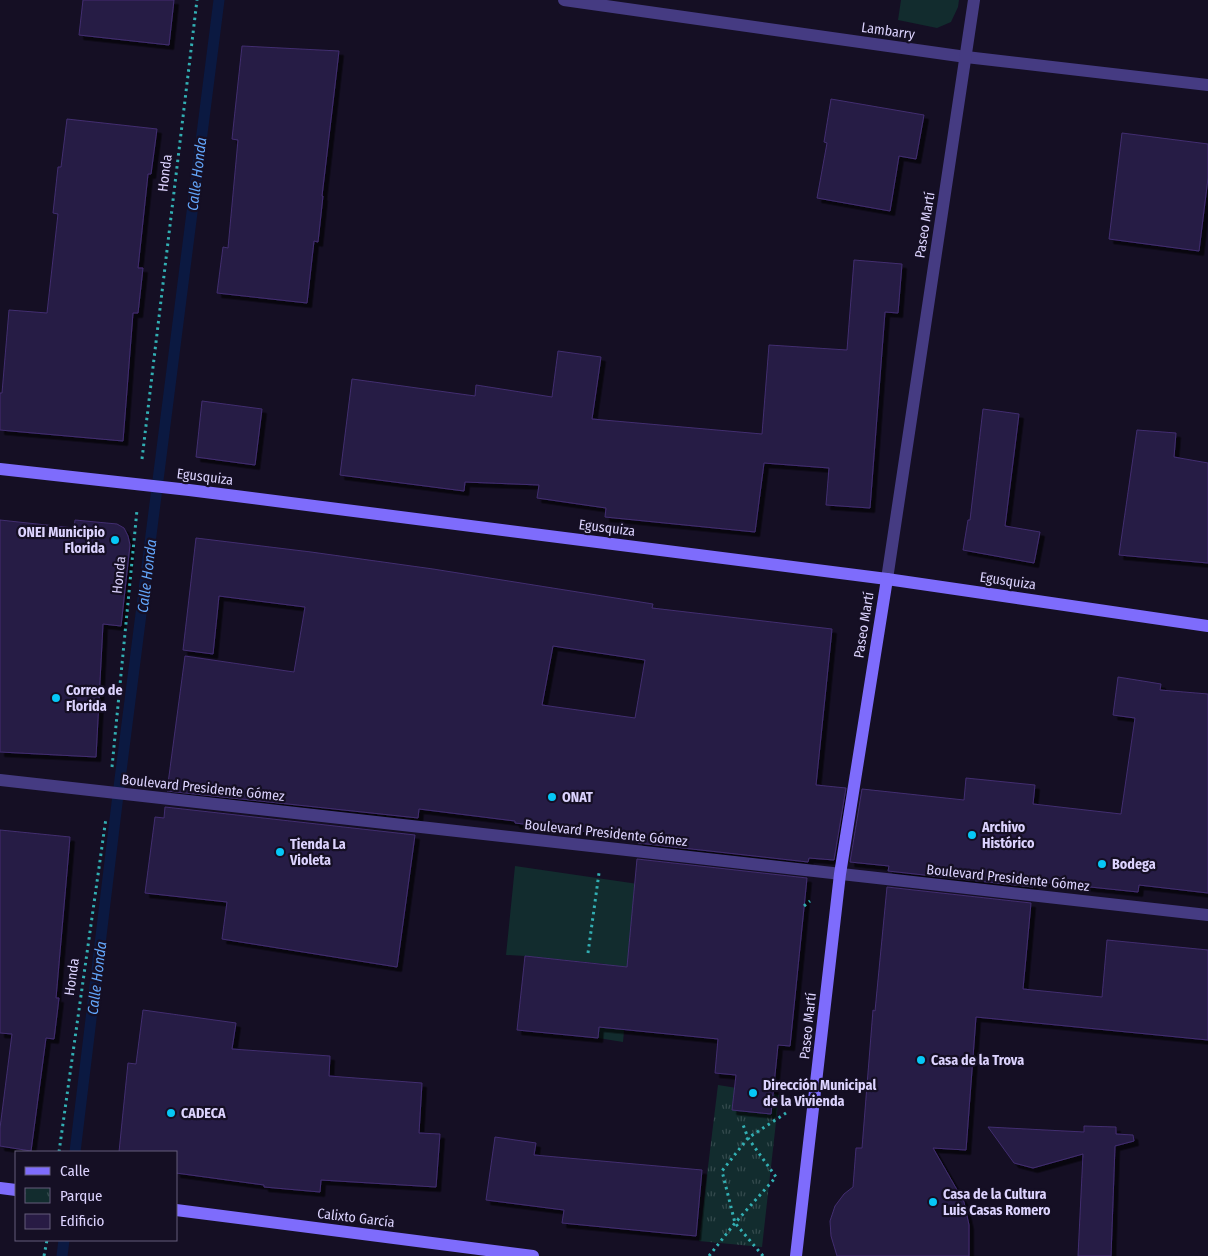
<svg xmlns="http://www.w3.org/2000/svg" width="1208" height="1256" font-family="'Fira Sans Condensed',sans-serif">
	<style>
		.grass { fill: #122c2e }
		.park { fill: url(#park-tufts) }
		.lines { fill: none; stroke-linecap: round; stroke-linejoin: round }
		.stream { stroke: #0b1941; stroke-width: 11 }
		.building { fill: #281b44; stroke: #412e70; fill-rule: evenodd; filter: url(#shadow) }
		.path { stroke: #32afb3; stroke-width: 3; stroke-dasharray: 2.5 4; stroke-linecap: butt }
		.street { stroke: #453b82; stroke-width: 12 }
		.secondary { stroke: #7e6cfc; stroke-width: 12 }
		.poi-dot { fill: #06c8f7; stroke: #150f24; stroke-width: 2 }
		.labels { text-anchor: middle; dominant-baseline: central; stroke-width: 4.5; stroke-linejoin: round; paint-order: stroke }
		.street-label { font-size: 14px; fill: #dcd3fe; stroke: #150f24 }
		.poi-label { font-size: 14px; font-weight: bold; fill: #dcd3fe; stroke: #150f24; text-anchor: start }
		.water-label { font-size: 15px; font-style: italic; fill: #63a6fb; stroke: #150f24 }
	</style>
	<defs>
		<pattern id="park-tufts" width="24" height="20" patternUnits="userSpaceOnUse" patternTransform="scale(1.25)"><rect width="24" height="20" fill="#122c2e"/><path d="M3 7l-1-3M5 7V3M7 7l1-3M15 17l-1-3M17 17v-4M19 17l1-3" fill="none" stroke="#344a4d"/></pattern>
		<filter id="shadow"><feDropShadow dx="4.5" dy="4.5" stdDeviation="0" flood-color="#0009"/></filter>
	</defs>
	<rect width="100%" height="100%" fill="#150f24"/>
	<!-- grass -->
	<g class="grass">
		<path d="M901,0H959L958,7L951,22L937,28L898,20Z"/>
		<path d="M515,866L638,884L623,1042L598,1038L605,964L525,956L506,955Z"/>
	</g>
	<!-- park -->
	<path class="park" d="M718,1085L779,1095L762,1247L699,1241Z"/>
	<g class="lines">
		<!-- stream -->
		<g class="stream">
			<path d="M75,1152L118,795L219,0"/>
			<path d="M62,1256L64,1240"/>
		</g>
	</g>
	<!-- building -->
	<g class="building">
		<path d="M83,0H174L169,45L79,35Z"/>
		<path d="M242,46L339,51L322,196H323L318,242L314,241L307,303L217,293L223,247L228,248L238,140L232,139Z"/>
		<path d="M831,99L924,115L916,159L899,156L890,211L817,198L827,143L824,142Z"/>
		<path d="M67,119L157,129L151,174H148L138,268H143L138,313H133L123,441L0,430V393H2L9,310L47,313L58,214L53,213L58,167H61Z"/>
		<path d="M1122,133L1208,144V178L1199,251L1109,239Z"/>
		<path d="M854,260L902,264L898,313L885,312L870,508L826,505L829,468L764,463L755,532L605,517L606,508L537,498L539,485L465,482L464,491L340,475L352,379L475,396L476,385L552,397L558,351L601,357L592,419L762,434L769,345L847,350Z"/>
		<path d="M202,401L262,409L255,465L196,457Z"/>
		<path d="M983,409L1019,414L1005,526L1040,532L1034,563L963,550L968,520H970Z"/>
		<path d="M1137,430L1176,433L1174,457L1208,463V563L1119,555Z"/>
		<path d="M0,520L74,528L75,520L117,524L124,528L128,536L130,545L121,626L103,624L96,757L0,752Z"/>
		<path d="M196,538L311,552L433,569L653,604L652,608L832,629L816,785L846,788L834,860L809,858L808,862L638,843L639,838L515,823V821L419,809L418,818L167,791L185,656L294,672L305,607L219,596L213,654L183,650ZM553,646L645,660L635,718L542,705Z"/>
		<path d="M1118,677L1161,684L1160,690L1208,694V893L1139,885L1138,892L1033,881V887L888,871L889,866L850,862L862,789L964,800L966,778L1035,785L1033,804L1121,814L1135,718L1113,715Z"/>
		<path d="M165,807L415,835L397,967L222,939L227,902L145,893L155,817L164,818Z"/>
		<path d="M0,830L70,837L56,998H59L54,1039L46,1038L31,1151L0,1146V1128L12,1034L0,1033Z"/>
		<path d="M637,859L807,878L790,1046L778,1045L771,1114L732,1110L736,1075L715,1073L718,1039L599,1027L598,1038L517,1030L525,956L627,967Z"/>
		<path d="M887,887L1031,903L1023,989L1102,997L1107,940L1208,950V1040L976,1017L966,1150L933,1148L964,1202L969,1225V1256H837L831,1236L830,1221L835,1206L844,1194L853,1187L856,1148H862L873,1010L875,1011Z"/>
		<path d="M143,1010L236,1023L232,1049L330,1056L329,1076L422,1083L419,1133L440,1134L436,1187L321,1180L320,1192L264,1187V1185L176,1173V1152H119L128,1063L136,1064Z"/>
		<path d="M1084,1126L1116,1127V1134L1133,1135L1134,1141L1115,1146L1111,1256H1078L1083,1154L1033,1168L1014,1163L988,1127L1084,1132Z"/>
		<path d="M495,1137L536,1143L534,1155L702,1170L696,1236L562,1223L564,1210L486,1200Z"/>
	</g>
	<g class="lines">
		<!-- path -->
		<g class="path">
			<path d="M142,459L197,0"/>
			<path d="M112,767L137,510"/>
			<path d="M804,906L810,901"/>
			<path d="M588,953L599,873"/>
			<path d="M59,1152L106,818"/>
			<path d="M44,1256L47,1240"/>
			<path d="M709,1256L735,1223L776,1177L748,1138L742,1122"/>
			<path d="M763,1256L735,1223L722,1171L748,1138L786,1113"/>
		</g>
		<!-- street -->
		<g class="street">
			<path d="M564,0L966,57L1208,85"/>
			<path d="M887,579L974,0"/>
			<path d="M0,780L1208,915"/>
		</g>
		<!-- secondary -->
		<g class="secondary">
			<path d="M0,469L189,490L887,579L1208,626"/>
			<path d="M0,1188L16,1190"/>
			<path d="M176,1210L533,1256"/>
			<path d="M796,1256L840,874L887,579"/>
		</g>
	</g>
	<!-- markers -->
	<g class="poi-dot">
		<circle cx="115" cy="540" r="5"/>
		<circle cx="56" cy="698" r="5"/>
		<circle cx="552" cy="797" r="5"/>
		<circle cx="972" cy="835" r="5"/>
		<circle cx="280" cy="852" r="5"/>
		<circle cx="1102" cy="864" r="5"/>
		<circle cx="921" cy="1060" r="5"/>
		<circle cx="753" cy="1093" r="5"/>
		<circle cx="171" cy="1113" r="5"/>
		<circle cx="933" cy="1202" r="5"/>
	</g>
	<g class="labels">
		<!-- street labels -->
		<g class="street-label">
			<text transform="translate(888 31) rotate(8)">Lambarry</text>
			<text transform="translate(165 173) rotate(-83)">Honda</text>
			<text transform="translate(925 225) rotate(-81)">Paseo Martí</text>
			<text transform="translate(205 477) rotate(7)">Egusquiza</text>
			<text transform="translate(607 528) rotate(7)">Egusquiza</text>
			<text transform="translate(119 575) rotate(-84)">Honda</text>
			<text transform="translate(1008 581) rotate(8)">Egusquiza</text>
			<text transform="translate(864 625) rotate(-81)">Paseo Martí</text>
			<text transform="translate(203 788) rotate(6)">Boulevard Presidente Gómez</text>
			<text transform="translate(606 833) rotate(6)">Boulevard Presidente Gómez</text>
			<text transform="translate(1008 878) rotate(6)">Boulevard Presidente Gómez</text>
			<text transform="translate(72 977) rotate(-82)">Honda</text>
			<text transform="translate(808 1026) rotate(-84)">Paseo Martí</text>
			<text transform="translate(356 1218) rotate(7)">Calixto García</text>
		</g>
		<!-- poi labels -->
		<g class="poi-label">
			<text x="105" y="532" text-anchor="end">ONEI Municipio<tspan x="105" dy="16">Florida</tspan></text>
			<text x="66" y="690">Correo de<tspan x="66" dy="16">Florida</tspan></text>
			<text x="562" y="797">ONAT</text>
			<text x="982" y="827">Archivo<tspan x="982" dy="16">Histórico</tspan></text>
			<text x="290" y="844">Tienda La<tspan x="290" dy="16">Violeta</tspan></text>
			<text x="1112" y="864">Bodega</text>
			<text x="931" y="1060">Casa de la Trova</text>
			<text x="763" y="1085">Dirección Municipal<tspan x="763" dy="16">de la Vivienda</tspan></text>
			<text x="181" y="1113">CADECA</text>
			<text x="943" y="1194">Casa de la Cultura<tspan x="943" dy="16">Luis Casas Romero</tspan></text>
		</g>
		<!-- water labels -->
		<g class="water-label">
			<text transform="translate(197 174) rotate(-83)">Calle Honda</text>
			<text transform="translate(147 576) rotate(-83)">Calle Honda</text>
			<text transform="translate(97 978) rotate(-83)">Calle Honda</text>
		</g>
	</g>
	<!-- legend -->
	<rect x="15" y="1151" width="162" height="90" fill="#150f24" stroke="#655d7b"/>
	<rect x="25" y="1167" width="25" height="8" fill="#7e6cfc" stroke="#655d7b"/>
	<text x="60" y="1176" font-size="15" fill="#dcd3fe">Calle</text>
	<rect x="25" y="1188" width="25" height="15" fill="url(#park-tufts)" stroke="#655d7b"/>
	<text x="60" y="1201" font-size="15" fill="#dcd3fe">Parque</text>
	<rect x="25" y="1214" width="25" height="15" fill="#281b44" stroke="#655d7b"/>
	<text x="60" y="1226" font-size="15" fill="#dcd3fe">Edificio</text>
</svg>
